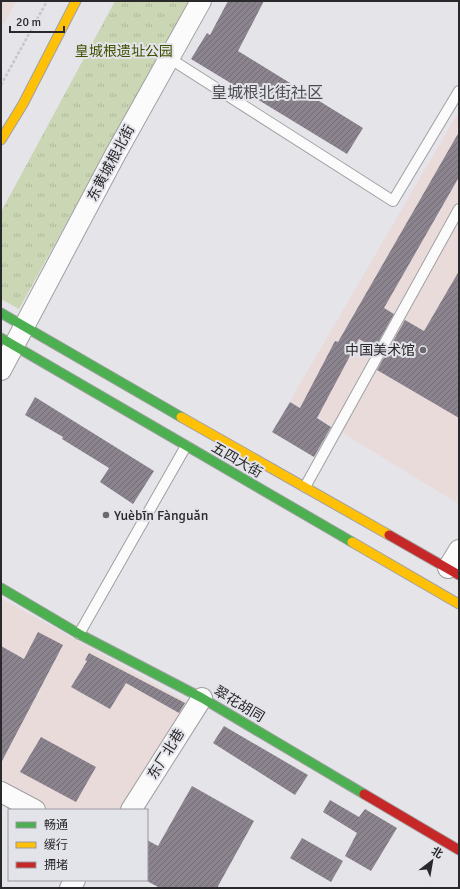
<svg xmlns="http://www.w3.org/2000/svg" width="460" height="889" font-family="Signika,'Noto Sans SC',sans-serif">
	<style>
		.commercial { fill: #eadbdb }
		.park { fill: url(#park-tufts) }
		.building { fill: url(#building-hatch) }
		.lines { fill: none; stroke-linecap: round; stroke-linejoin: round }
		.lane-casing { stroke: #a0a0a3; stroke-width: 12 }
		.street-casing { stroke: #a0a0a3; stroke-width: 22 }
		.fast-casing { stroke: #a0a0a3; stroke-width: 11 }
		.slow-casing { stroke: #a0a0a3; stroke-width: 11 }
		.jam-casing { stroke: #a0a0a3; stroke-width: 11 }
		.path { stroke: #c6c6c6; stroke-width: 2.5; stroke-dasharray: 3 2; stroke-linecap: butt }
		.lane { stroke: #fbfbfc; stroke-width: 10 }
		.street { stroke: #fbfbfc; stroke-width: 20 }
		.fast { stroke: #4caf50; stroke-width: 9 }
		.slow { stroke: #ffc107; stroke-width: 9 }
		.jam { stroke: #c62828; stroke-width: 9 }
		.poi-dot { fill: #6a6a6e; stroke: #e3e3ea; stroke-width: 1.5 }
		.labels { text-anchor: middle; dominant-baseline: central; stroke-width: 4; stroke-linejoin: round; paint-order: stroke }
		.park-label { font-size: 14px; fill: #3f5100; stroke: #e3e3ea }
		.street-label { font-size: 14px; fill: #29292b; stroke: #e3e3ea }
		.poi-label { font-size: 14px; fill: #29292b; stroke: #e3e3ea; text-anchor: end }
		.quarter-label { font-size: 16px; fill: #4c4c51; stroke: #e3e3ea }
	</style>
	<defs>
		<pattern id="park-tufts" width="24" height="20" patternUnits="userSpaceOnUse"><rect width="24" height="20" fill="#cbd6b5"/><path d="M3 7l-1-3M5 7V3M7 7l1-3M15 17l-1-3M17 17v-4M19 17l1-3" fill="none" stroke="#aeb89c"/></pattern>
		<pattern id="building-hatch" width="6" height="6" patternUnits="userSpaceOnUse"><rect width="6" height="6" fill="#8b848f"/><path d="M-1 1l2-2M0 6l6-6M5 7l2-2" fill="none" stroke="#726c75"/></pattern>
	</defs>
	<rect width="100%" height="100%" fill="#e4e4e9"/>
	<!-- commercial -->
	<g class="commercial">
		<path d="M1,1H17L1,28Z"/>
		<path d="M459,111V504L290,401Z"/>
		<path d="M1,598L187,702L127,810H37L1,790Z"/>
	</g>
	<!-- park -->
	<path class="park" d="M115,1H189L19,309L1,299V212Z"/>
	<!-- building -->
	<g class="building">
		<path d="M228,1H264L238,51L363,128L347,154L191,59L207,33L210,35Z"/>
		<path d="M459,132V177L384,308L394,314L375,348L359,339L317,418L331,427L314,457L272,432L290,402L300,408L335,341L338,342Z"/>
		<path d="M459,271V418L377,370L405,320L424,331Z"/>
		<path d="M35,397L154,471L133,504L100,482L109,468L62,439L63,437L25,415Z"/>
		<path d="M38,632L63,645L1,763V646L24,659Z"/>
		<path d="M89,653L185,703L179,713L126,683L110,709L71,687L87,661L85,660Z"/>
		<path d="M224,726L308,775L295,795L213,743Z"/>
		<path d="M41,737L96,767L76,802L20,772Z"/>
		<path d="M192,786L254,821L217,888H160L147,881V840L158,846Z"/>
		<path d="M330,800L359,817L365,809L397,828L371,871L345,856L357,833L323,812Z"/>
		<path d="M302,838L343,861L331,882L290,858Z"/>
	</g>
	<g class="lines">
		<defs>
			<g id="lane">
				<path d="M169,58L393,201L459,91"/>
				<path d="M305,487L459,209"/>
				<path d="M79,634L186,446"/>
			</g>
			<g id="street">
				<path d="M1,370L115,155L201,1"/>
				<path d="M448,568L459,550"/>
				<path d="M1,792L35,810"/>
				<path d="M131,810L202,698"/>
				<path d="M70,888L75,880"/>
			</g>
			<g id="fast">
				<path d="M1,313L181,417"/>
				<path d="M1,338L352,542"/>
				<path d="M1,588L79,634L202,698L364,794"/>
			</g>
			<g id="slow">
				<path d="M1,140L23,104L76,1"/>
				<path d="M181,417L389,535"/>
				<path d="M352,542L459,604"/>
			</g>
			<g id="jam">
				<path d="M389,535L459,575"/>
				<path d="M364,794L459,850"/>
			</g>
		</defs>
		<!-- lane casing -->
		<use href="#lane" class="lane-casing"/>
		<!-- street casing -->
		<use href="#street" class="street-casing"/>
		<!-- fast casing -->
		<use href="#fast" class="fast-casing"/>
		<!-- slow casing -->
		<use href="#slow" class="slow-casing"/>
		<!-- jam casing -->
		<use href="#jam" class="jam-casing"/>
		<!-- path -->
		<path class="path" d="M1,85L47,1"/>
		<!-- lane -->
		<use href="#lane" class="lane"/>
		<!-- street -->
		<use href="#street" class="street"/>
		<!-- fast -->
		<use href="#fast" class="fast"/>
		<!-- slow -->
		<use href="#slow" class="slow"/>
		<!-- jam -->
		<use href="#jam" class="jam"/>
	</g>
	<!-- markers -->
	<g class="poi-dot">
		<circle cx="423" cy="350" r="4"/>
		<circle cx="106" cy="515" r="4"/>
	</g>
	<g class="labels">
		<!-- park labels -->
		<g class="park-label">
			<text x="124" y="51">皇城根遗址公园</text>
		</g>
		<!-- street labels -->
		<g class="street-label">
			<text transform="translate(111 163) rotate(-62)">东黄城根北街</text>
			<text transform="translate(237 460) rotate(30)">五四大街</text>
			<text transform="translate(239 704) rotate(31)">翠花胡同</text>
			<text transform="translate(166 754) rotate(-58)">东厂北巷</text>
		</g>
		<!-- poi labels -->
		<g class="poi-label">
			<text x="415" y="350">中国美术馆</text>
			<text x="114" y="515" text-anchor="start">Yuèbīn Fànguǎn</text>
		</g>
		<!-- quarter labels -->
		<g class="quarter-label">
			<text x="267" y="93">皇城根北街社区</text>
		</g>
	</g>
	<!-- border -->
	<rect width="460" height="889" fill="none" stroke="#29292b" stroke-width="4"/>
	<!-- legend -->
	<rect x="8" y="809" width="140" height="72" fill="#e3e3ea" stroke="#99999e"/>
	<rect x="16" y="822" width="20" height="6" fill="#4caf50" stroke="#99999e"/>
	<text x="44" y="829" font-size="12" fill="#29292b">畅通</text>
	<rect x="16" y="842" width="20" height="6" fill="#ffc107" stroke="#99999e"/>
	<text x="44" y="849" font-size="12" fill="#29292b">缓行</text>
	<rect x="16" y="862" width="20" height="6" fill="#c62828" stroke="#99999e"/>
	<text x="44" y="869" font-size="12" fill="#29292b">拥堵</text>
	<!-- north arrow -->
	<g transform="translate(432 861) rotate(31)" stroke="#e3e3ea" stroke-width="3" paint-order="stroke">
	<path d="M0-3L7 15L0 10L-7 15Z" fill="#29292b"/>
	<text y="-6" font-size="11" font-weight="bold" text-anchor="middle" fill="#29292b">北</text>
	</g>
	<!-- scale -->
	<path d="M10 26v6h54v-6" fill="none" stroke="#29292b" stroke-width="2"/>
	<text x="16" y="26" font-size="12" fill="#29292b" stroke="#e3e3ea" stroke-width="3" paint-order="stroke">20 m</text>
</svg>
